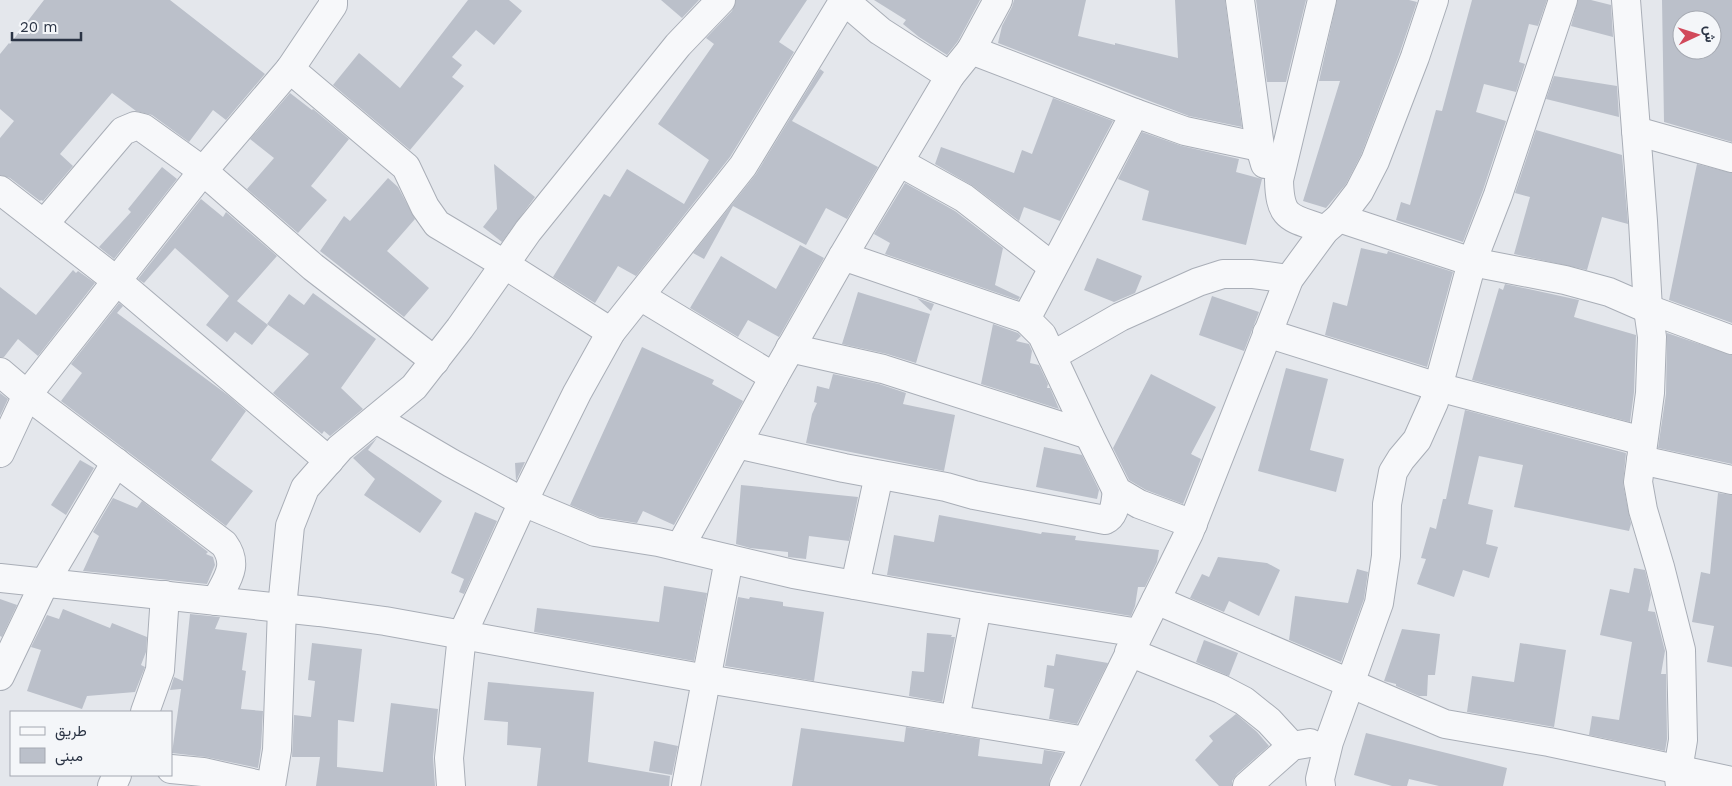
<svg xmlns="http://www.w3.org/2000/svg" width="1732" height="786" font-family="'Work Sans',Vazirmatn,sans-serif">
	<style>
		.building { fill: #bbc0ca; fill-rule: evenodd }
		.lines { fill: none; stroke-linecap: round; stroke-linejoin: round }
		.minor-casing { stroke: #a9aeb7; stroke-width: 30 }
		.minor { stroke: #f7f8fa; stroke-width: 28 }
	</style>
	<rect width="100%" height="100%" fill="#e4e7ec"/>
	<!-- building -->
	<g class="building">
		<path d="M44,0H170L265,74L226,120L213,110L189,142L152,115L136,111L112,93L60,154L73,166L43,201L41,200L40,201L10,178L0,175V138L14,121L0,109V54L9,43L10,44Z"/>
		<path d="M468,0H509L522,11L494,45L476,30L452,57L462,65L452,77L464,86L410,150L333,85L359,53L400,88Z"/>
		<path d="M661,0H699L682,18Z"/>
		<path d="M736,0H807L779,42L794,52L730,157L636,276L618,266L595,303L553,277L604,194L610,197L627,169L684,204L709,160L658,124L714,44L706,38L732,11Z"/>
		<path d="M874,0H980L958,41L947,55L919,37L903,24L906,20Z"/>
		<path d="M1014,0H1086L1078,36L1115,45V43L1178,58L1175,0H1225L1242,127L1189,116L998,43L1002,26L1012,7Z"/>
		<path d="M1256,0H1306L1286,82H1267Z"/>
		<path d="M1337,0H1409L1417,2L1400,52L1361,155L1346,184L1326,208L1303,201L1340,81H1319Z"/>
		<path d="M1472,0H1547L1538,26L1529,24L1519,62L1525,64L1516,92L1484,84L1476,112L1506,121L1483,190L1463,242L1396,220L1401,202L1410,205L1436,110L1442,111Z"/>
		<path d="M1578,0H1591L1611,5L1613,37L1571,26Z"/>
		<path d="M1662,0H1732V142L1664,122ZM1682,20H1712V50H1682Z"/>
		<path d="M820,69L824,72L792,121L878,167L847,219L826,208L806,245L733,206L704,259L693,253L756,174Z"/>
		<path d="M1554,76L1617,86L1619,117L1546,99Z"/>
		<path d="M290,93L312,110L313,109L349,139L311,186L327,200L298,233L247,189L274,158L250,139Z"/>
		<path d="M1053,98L1113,121L1060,221L1024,207L1019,221L973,186L935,164L941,147L1014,173L1022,150L1032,154Z"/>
		<path d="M1536,130L1622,155L1628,224L1602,217L1587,270L1514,254L1530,197L1515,193Z"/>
		<path d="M1142,132L1182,146L1239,159L1236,172L1262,179L1246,245L1142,220L1149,191L1118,179Z"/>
		<path d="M494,164L535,197L502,242L483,227L497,209Z"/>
		<path d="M1697,164L1732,173V323L1669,300Z"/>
		<path d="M162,167L177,179L114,259L99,247L131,212L128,209Z"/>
		<path d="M388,178L398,187L415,219L387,251L429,288L404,317L320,251L344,216L350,221Z"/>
		<path d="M905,183L955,211L1003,248L995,285L1020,297L1018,300L885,254L890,243L874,234Z"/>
		<path d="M201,199L223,217L226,212L277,256L237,301L268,325L252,345L235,332L227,342L206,325L229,296L175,248L144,283L138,279Z"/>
		<path d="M800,245L824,258L779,337L748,320L738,337L690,308L721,256L776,289Z"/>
		<path d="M1361,248L1387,254L1388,251L1453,272L1427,367L1325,335L1333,302L1347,306Z"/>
		<path d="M1097,258L1142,276L1135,293L1114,302L1084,290Z"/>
		<path d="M73,270L76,273L78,271L95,283L38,356L18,339L4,357H0V287L36,315Z"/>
		<path d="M1505,284L1579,300L1574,317L1636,335L1634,392L1630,422L1472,380L1499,288L1503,290Z"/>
		<path d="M858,292L930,314L916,363L887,354L842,344Z"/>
		<path d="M313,293L376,339L341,388L363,409L330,436L324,431L322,434L273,393L309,354L267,324L289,294L304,305Z"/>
		<path d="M1212,296L1259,312L1244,351L1199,335Z"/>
		<path d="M917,298L934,304L931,311Z"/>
		<path d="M119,303L123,306L117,313L229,396L246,411L211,460L253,491L226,526L61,401L82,373L71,364Z"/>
		<path d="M993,324L1018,333L1021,336L1016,341L1029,344L1032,351L1030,363L1039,365L1048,384L1047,388H1050L1059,409L981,384Z"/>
		<path d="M1667,333L1732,355V464L1658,448L1666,394Z"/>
		<path d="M642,347L714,380L712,384L743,401L674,525L643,511L637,523L599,517L570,505Z"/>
		<path d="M1286,368L1328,379L1310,450L1344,459L1336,492L1258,471Z"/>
		<path d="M833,374L879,384L906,393L903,404L955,415L944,471L806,443L812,414L817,403L814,402L817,386L829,389Z"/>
		<path d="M1151,374L1216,407L1191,454L1201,459L1183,504L1146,490L1129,480L1113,448Z"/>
		<path d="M0,393L8,399L0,416Z"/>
		<path d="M1465,410L1626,453L1623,484L1631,524L1629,531L1514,507L1523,465L1479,456L1468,504L1493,510L1486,544L1498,547L1489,578L1463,570L1454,597L1417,584L1426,559L1421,558L1430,527L1436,529L1443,499H1446Z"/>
		<path d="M377,438L368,450L442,501L420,533L364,495L375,479L353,458Z"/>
		<path d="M1044,447L1082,455L1099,490L1097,499L1036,487Z"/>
		<path d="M80,460L94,468L66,515L51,505Z"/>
		<path d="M525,462L516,481V480L515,463Z"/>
		<path d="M741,485L858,497L849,541L809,536L806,559L788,557V552L750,548L736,544Z"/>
		<path d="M1718,493L1732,495V667L1707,662L1714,626L1692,622L1701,572L1710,574Z"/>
		<path d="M113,498L137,508L142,501L208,552L206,554L213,557L215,565L207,584L83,571L99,536L93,532Z"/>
		<path d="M475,512L497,521L464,594L459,592L464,579L451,573Z"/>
		<path d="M939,515L1041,534L1042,532L1076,536L1075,540L1159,550L1157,562L1145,587H1138L1135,606L1131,616L887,575L894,535L934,542Z"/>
		<path d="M1218,557L1267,563L1280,570L1259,616L1229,601L1224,612L1190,598L1202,574L1209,577Z"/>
		<path d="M1634,568L1645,570L1651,595L1648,611L1655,612L1665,651L1661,674H1666L1667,739L1665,751L1589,735L1592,716L1619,720L1632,642L1600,635L1610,589L1629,593Z"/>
		<path d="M1357,569L1368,572L1364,599L1341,662L1289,640L1295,596L1348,603Z"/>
		<path d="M664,586L707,593L694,661L534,632L537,608L659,622Z"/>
		<path d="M738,597L749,599L750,597L783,602V606L824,612L814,681L725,666Z"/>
		<path d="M0,599L17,605L2,637L0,636Z"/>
		<path d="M63,609L110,628L112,623L147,637L146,652L141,665L145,667L135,692L87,696L82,709L27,691L41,650L31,647L47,615L59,619Z"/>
		<path d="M190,614L220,617L215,629L247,633L242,670L246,671L241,709L263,711L261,748L258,768L206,757L172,753L181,689L170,690L174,677L183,681Z"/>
		<path d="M1402,629L1440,634L1435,675H1428L1427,696H1419L1396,686V684L1384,681Z"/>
		<path d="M927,633L952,635L951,637H955L942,702L909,696L912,671L924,672Z"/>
		<path d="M1204,640L1238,653L1229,676L1196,662Z"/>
		<path d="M312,643L362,649L354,722L338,720L337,767L383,772L391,703L438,709L433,757L435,786H316L320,757H292L294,715L311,717L315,681L308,680Z"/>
		<path d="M1520,643L1566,650L1554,727L1467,712L1472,676L1514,682Z"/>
		<path d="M1056,654L1108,663L1077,724L1049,719L1054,689L1044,687L1047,665L1054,666Z"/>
		<path d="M488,682L594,692L588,762L670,776L669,786H537L541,748L507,745L508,722L484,720Z"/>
		<path d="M1236,714L1257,732L1269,746L1237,774L1232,781V786H1219L1195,760L1213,741L1209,736Z"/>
		<path d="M906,727L980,739L978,756L1042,764L1044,750L1063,753L1050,779L1049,786H792L801,728L904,742Z"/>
		<path d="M1366,733L1507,768L1503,786H1439L1409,779L1407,786H1392L1354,775Z"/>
		<path d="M654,741L678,746L672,775L649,771Z"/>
	</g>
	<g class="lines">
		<defs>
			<g id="minor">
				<path d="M1240,0L1260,147L1265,164"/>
				<path d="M1322,0L1279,180C1280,221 1291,217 1325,230"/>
				<path d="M1626,0L1643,221L1648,309L1652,337L1650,393L1638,482L1643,510L1660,567L1681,650L1683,740L1678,770L1680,786"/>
				<path d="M845,1L880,31L950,76L971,50L998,0"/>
				<path d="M971,50L1135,113L1185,131L1260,147"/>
				<path d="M290,69L406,167L425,207L437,224L504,264L611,332"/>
				<path d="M1135,113L1026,319L1042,335L1089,435L1117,491L1139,504L1193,524"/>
				<path d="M1636,131L1732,158"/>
				<path d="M899,162L964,198L1053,267"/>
				<path d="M0,190L117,281L329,461"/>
				<path d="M1339,218L1472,262L1565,280L1609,292L1648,309L1732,340"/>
				<path d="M44,224L123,131L135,126L143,128L203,171L313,267L435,361"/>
				<path d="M843,256L950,76"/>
				<path d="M640,296L774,377"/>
				<path d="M1267,333L1438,387L1643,441"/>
				<path d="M790,348L883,369L1089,435"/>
				<path d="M1052,356L1120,317L1198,282L1223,274H1252L1289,279"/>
				<path d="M0,372L27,395L224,544C240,566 226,580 216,601"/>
				<path d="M376,419L451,463L523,502L595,532L658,542L793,574L977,607L1139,633"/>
				<path d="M737,444L844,468L946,487L974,495L1105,520C1116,515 1115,501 1117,491"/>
				<path d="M0,453L27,395L203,171L290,69L333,5V0"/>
				<path d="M1641,460L1732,480"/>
				<path d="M680,547L774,377L843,256L1026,319"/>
				<path d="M0,578L319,612L385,621L707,679L1086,741"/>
				<path d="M855,585L879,475"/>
				<path d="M1156,600L1445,724L1549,742L1732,781"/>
				<path d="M1129,652L1221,689L1244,701L1269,721L1292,746"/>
				<path d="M0,676L45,582L116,462"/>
				<path d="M145,712L160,670L165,595"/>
				<path d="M955,719L977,607"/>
				<path d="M171,769L203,772L265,786"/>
				<path d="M112,786L117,775"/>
				<path d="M271,786L277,750L282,608L290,526L305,488L340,448L414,387L460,328L528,231L678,45L721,0"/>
				<path d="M451,786L449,758L462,635L523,502L577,393L611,332L743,166L844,0"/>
				<path d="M686,786L729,559"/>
				<path d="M1064,786L1189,533L1289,279L1325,230L1339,218L1359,192L1375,161L1415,57L1434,0"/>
				<path d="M1247,786L1292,746L1310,743"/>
				<path d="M1321,786L1320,779L1329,742L1379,603L1386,556L1387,504L1393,472L1401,459L1417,440L1434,402L1472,262L1498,195L1563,0"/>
			</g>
		</defs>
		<!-- minor casing -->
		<use href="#minor" class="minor-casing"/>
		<!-- minor -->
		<use href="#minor" class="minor"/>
	</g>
	<!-- legend -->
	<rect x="10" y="711" width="162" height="65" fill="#f4f6f9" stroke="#a4a8b1"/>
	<rect x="20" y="727" width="25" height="8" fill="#f7f8fa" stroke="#a4a8b1"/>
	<text x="55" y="736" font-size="15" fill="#2b3445">طريق</text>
	<rect x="20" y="748" width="25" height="15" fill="#bbc0ca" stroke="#a4a8b1"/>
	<text x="55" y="761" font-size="15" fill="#2b3445">مبنى</text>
	<!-- north arrow -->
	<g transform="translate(1697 35) rotate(86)"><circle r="24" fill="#f4f6f9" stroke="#a4a8b1"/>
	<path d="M0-4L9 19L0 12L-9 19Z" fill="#d1495b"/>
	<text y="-8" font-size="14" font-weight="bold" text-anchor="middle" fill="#2b3445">ش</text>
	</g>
	<!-- scale -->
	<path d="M12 32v8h69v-8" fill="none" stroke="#2b3445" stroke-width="2.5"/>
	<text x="20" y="32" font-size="15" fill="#2b3445" stroke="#f4f6f9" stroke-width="4" paint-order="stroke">20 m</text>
</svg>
